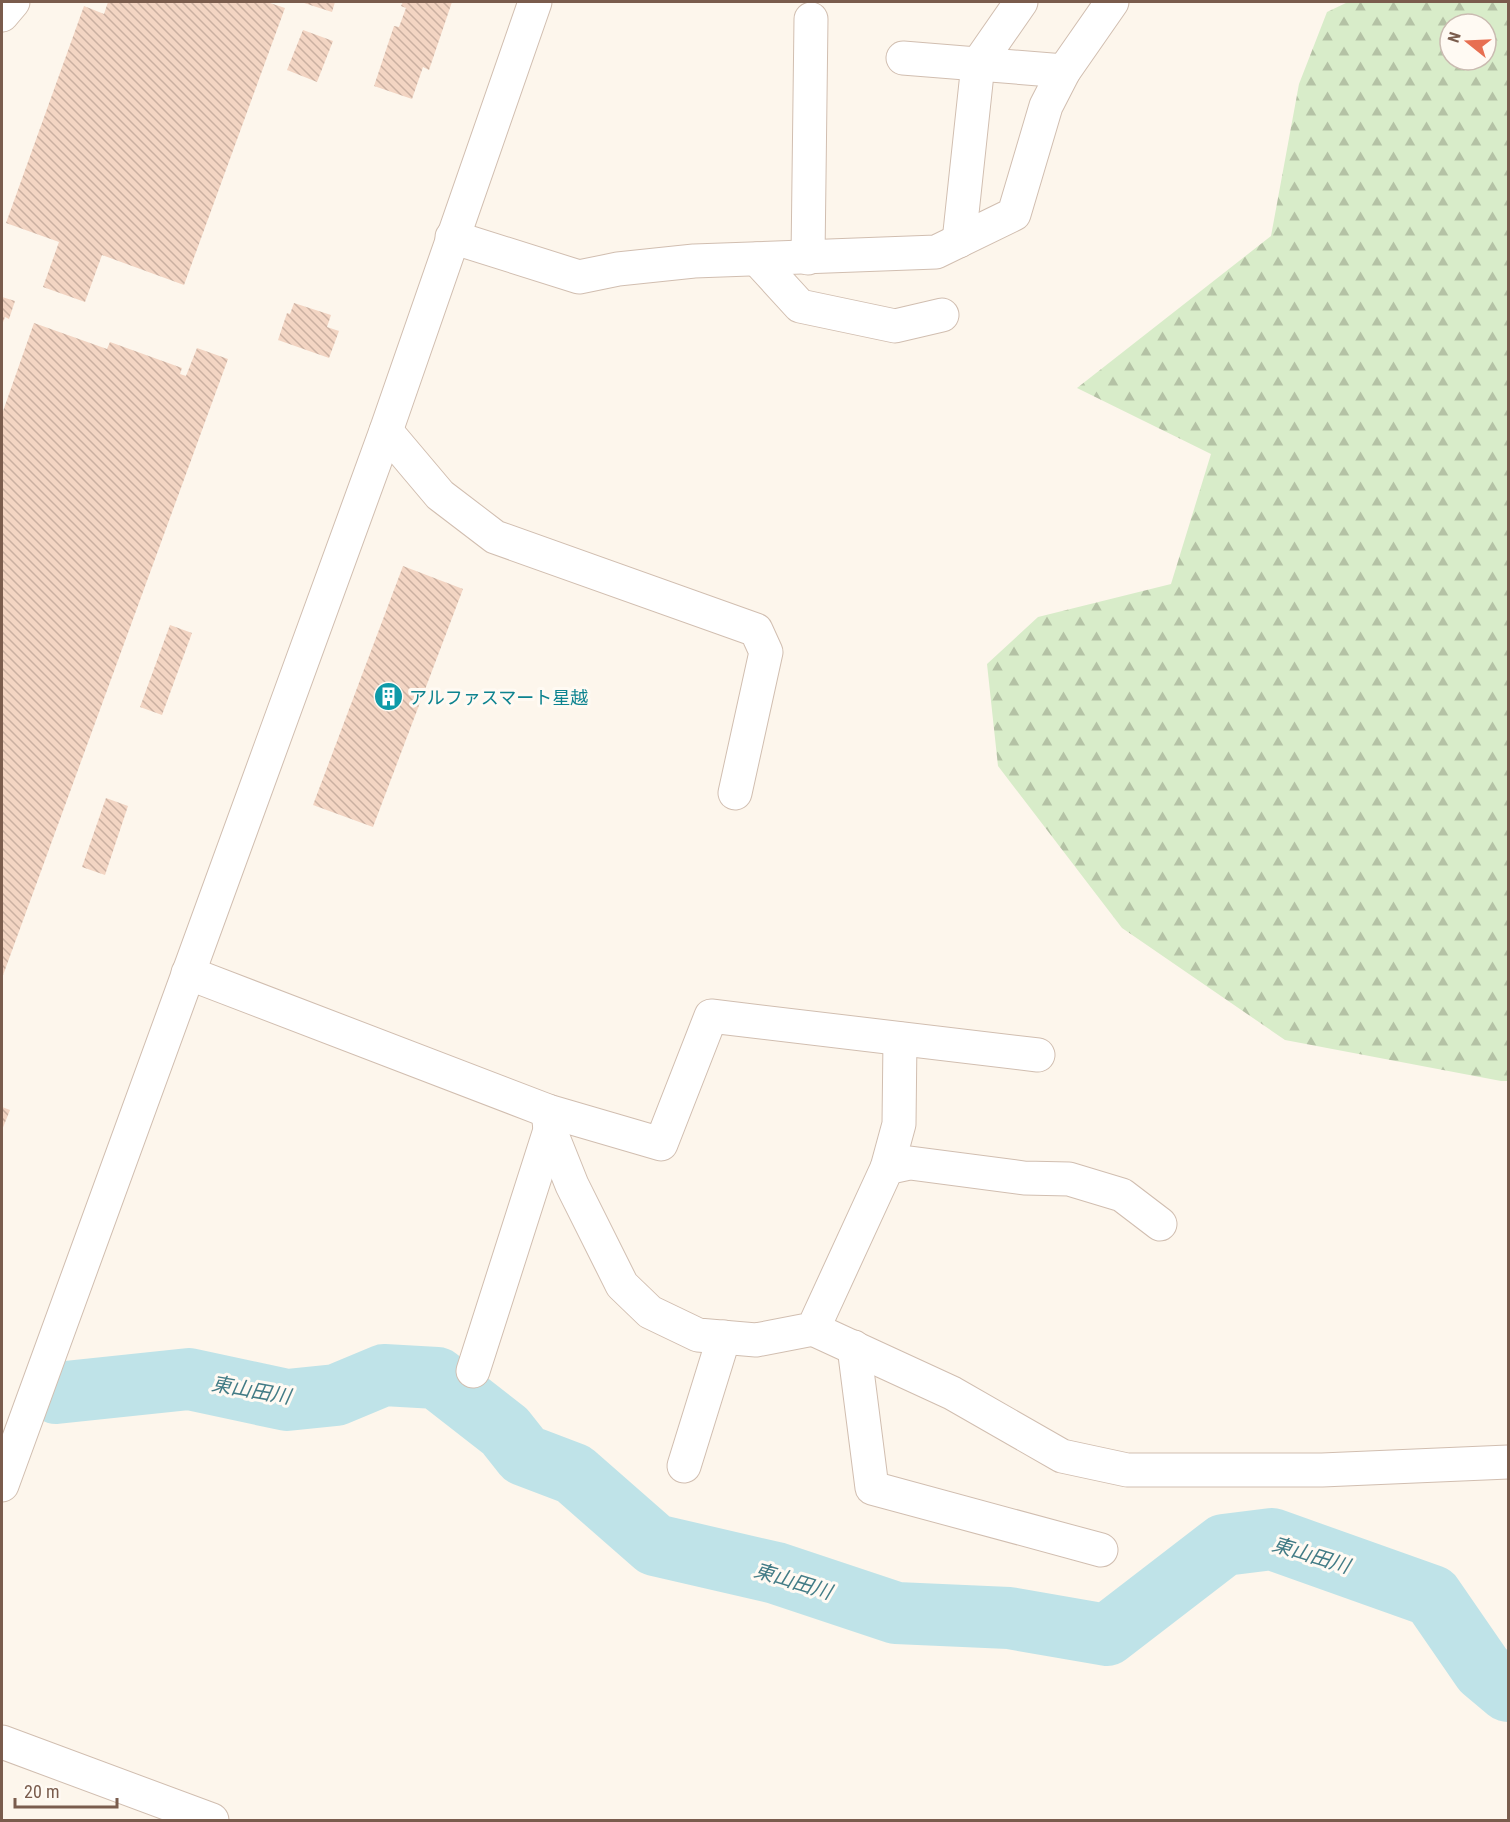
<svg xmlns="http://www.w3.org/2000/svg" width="1510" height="1822" font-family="'Roboto Condensed','Noto Sans JP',sans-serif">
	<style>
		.forest { fill: url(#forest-firs); fill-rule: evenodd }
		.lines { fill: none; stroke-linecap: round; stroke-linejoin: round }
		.river { stroke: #bfe3e8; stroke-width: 62 }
		.building { fill: url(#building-back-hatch) }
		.minor-casing { stroke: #d1beb0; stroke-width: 35 }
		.minor { stroke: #fff; stroke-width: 33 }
		.labels { text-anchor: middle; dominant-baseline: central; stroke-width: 6; stroke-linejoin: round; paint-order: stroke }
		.culture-label { font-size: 18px; fill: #0d838f; stroke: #fffaf3; text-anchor: start }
		.water-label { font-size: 20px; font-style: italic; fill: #437c86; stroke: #fffaf3 }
	</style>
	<defs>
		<pattern id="forest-firs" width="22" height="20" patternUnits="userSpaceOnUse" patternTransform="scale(1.5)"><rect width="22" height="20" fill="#d8ecc9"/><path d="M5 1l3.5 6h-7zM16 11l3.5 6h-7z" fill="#b4c2a5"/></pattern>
		<pattern id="building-back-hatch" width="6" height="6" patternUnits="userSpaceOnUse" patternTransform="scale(1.5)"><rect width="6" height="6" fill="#f3d5c3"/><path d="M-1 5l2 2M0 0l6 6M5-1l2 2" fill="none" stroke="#cab0a1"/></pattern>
	</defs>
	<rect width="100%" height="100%" fill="#fdf6ec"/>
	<!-- forest -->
	<path class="forest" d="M1348,2H1508V1081H1501L1285,1040L1122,928L998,766L987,664L1038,617L1171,584L1211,454L1077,388L1271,236L1299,84L1327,12ZM1450,24H1486V60H1450Z"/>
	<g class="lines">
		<!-- river -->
		<path class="river" d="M56,1393L189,1379L287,1400L336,1395L384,1375L437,1378L505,1431L524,1455L574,1474L655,1545L776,1573L896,1613L1009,1618L1107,1635L1224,1545L1272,1539L1432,1596L1483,1670L1508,1691"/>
	</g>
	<!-- building -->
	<g class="building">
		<path d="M108,2H267L285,8L184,285L102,255L85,302L43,287L59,242L6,223L84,6L104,14Z"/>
		<path d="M301,2H335L332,12Z"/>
		<path d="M403,2H452L429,70L423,67L412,99L374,86L394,26L399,27L406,8L401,6Z"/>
		<path d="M303,30L333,41L317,82L287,70Z"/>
		<path d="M2,297L15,301L9,319L5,317L2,325Z"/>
		<path d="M294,303L331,315L327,327L339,331L329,358L278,340L287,313L290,314Z"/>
		<path d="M34,323L107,349L110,342L182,368L180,374L186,376L197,348L228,359L2,978V414Z"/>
		<path d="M403,566L463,589L373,827L313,805Z"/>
		<path d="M170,625L192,633L162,715L140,707Z"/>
		<path d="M106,798L128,806L105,875L82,867Z"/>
		<path d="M2,1107L10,1110L2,1130Z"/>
	</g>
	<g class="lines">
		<defs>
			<g id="minor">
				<path d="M2,15L13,2"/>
				<path d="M903,58L1064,71"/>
				<path d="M452,237L579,277L618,269L694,261L936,252L1014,214L1046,106L1064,71L1112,2"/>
				<path d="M959,241L978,64L1021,2"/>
				<path d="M808,258L811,19"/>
				<path d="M757,259L800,306L895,326L942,315"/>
				<path d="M386,431L440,495L495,537L756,630L766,652L735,793"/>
				<path d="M188,973L548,1111L661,1144L711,1016L1038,1055"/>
				<path d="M548,1111L550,1130L572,1185L622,1285L650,1312L698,1335L756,1340L813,1329L887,1168L910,1163L1024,1178L1069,1179L1122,1195L1160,1224"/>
				<path d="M887,1168L899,1124L900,1039"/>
				<path d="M813,1329L952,1393L1062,1456L1127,1470H1322L1508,1462"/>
				<path d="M854,1347L872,1488L1101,1550"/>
				<path d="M473,1371L550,1130"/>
				<path d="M684,1466L724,1337"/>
				<path d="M2,1485L386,431L535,2"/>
				<path d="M2,1742L212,1820"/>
			</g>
		</defs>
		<!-- minor casing -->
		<use href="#minor" class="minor-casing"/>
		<!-- minor -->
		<use href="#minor" class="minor"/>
	</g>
	<!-- icons -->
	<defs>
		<symbol id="building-disc" viewBox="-11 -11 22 22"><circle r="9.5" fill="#0f9aa8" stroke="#fffaf3"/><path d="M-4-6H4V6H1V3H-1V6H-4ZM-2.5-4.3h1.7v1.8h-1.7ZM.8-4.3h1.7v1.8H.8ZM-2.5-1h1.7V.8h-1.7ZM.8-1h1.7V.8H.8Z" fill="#fff"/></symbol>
	</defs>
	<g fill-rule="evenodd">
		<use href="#building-disc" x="372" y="680" width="33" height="33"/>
	</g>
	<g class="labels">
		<!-- culture labels -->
		<g class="culture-label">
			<text x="409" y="697">アルファスマート星越</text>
		</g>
		<!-- water labels -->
		<g class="water-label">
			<text transform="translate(251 1390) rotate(10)">東山田川</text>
			<text transform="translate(1311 1555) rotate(17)">東山田川</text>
			<text transform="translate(793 1581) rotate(17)">東山田川</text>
		</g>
	</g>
	<!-- border -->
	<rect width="1510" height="1822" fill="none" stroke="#7a5c4d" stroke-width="6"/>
	<!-- north arrow -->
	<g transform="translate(1468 42) rotate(288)"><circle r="28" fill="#fffaf3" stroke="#cabbb1" stroke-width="1.5"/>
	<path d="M0-4.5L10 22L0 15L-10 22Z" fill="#e76f51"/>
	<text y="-9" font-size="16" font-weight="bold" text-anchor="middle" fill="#7a5c4d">N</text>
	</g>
	<!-- scale -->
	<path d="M15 1798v9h102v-9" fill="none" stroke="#7a5c4d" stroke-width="3"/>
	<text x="24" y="1798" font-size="18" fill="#7a5c4d" stroke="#fffaf3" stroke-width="4.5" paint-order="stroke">20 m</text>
</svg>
